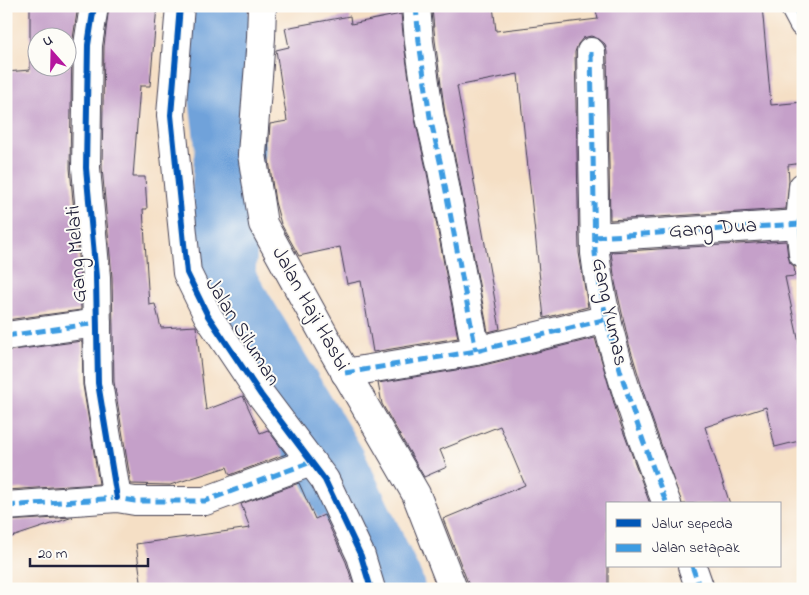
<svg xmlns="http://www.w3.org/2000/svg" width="809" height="595" font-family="'Indie Flower',sans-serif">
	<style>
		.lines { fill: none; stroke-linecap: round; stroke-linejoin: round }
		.river { stroke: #6fa2da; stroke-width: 70 }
		.building { fill: #c5a0c9; fill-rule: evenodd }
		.minor-casing { stroke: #423e50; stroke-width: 30 }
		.minor { stroke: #fff; stroke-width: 28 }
		.quiet { stroke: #3c9ce2; stroke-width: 5; stroke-dasharray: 10 5; stroke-linecap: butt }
		.cycleway-casing { stroke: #fdfcf7; stroke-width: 9 }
		.cycleway { stroke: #0057b8; stroke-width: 6 }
		.labels { text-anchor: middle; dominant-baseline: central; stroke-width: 4; stroke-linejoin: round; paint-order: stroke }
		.street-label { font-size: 21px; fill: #22223b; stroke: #fdfcf7 }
	</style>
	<rect width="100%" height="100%" fill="#fdfcf7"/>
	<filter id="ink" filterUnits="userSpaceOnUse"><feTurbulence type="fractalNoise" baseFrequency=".02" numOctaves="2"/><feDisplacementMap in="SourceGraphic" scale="10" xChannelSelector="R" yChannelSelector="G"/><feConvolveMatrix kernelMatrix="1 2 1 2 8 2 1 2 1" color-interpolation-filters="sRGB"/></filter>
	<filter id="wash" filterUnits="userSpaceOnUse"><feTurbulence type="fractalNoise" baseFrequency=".0096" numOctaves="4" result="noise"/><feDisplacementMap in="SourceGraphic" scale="20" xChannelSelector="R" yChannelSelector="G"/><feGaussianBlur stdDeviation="1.12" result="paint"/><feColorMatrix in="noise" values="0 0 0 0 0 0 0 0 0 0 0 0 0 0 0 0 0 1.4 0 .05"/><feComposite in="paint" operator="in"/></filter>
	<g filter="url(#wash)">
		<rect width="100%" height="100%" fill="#f5dfc5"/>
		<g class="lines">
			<!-- river -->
			<path class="river" d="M213,6L230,145L220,280L332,466L390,589"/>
		</g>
		<g id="blocks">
			<!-- building -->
			<g class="building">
				<path d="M30,6H78L72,45L70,168L80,278L81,310L6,320V72L30,70ZM38,38H68V68H38Z"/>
				<path d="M109,6H157L150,86H140L133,177H145L147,209H143L149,305L155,304L161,328L196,326L206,410L243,396L260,433L268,430L286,454L230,475L227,467L170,485L131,484L114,382L112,277L102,167L104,46Z"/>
				<path d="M441,6H493L496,31L598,19L595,6H762L771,105L803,102V163L788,165L789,181L786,209L610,220L607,52L605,44L599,39L591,36L583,38L578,44L575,52L579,253L588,307L544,318L518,74L457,86L500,329L488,332L457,167L445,114L435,40L432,8Z"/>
				<path d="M401,14L404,44L415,119L427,173L458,338L373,352L361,281L347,284L340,247L299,256L281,224L275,202L268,153L270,124L287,121L276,50L289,47L285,28L350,16L351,24Z"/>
				<path d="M786,241L788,256L790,263L794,266L795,276L785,277L803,362V440L775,447L766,407L705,427L730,504H682L648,407L629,344L615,282L611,252Z"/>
				<path d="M595,338L618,417L650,504H608V589H468V583L443,519L525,485L500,426L440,450L447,467L424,477L382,404L378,383L480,366Z"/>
				<path d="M82,341L83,385L99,484L6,490V351Z"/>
				<path d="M299,483L315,519L324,515L346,562L355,589H142L136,544L250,528L241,504Z"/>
				<path d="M73,517L6,539V521Z"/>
			</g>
		</g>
	</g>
	<g filter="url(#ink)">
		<use href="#blocks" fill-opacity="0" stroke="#423e50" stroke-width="1"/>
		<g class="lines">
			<defs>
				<g id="minor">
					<path d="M94,6L88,45L86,168L96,277L98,383L117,498"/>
					<path d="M180,6L171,115L187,273L208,316L261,395L325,480L361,556L371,589"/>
					<path d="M262,6L261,38L252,154L263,224L333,351L416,494L453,589"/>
					<path d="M416,6L419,42L430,117L442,170L476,351"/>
					<path d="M794,6L803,23"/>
					<path d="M591,52L595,253C605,337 636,425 667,504"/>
					<path d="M800,224L803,187"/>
					<path d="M595,237L800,224L803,254"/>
					<path d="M6,336L97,323"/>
					<path d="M345,373L476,351L607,319"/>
					<path d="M6,506L117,498L135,501H205L311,462"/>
					<path d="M692,566L700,589"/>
				</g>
			</defs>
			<!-- minor casing -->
			<use href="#minor" class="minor-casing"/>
			<!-- minor -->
			<use href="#minor" class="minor"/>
			<!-- quiet -->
			<g class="quiet">
				<path d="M416,6L419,42L430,117L442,170L476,351"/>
				<path d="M794,6L803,23"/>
				<path d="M591,52L595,253C605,337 636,425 667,504"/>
				<path d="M800,224L803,187"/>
				<path d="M595,237L800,224L803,254"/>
				<path d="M6,336L97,323"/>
				<path d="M345,373L476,351L607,319"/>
				<path d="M6,506L117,498L135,501H205L311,462"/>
				<path d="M692,566L700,589"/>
			</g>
			<defs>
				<g id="cycleway">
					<path d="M94,6L88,45L86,168L96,277L98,383L117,498"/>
					<path d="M180,6L171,115L187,273L208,316L261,395L325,480L361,556L371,589"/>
				</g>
			</defs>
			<!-- cycleway casing -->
			<use href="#cycleway" class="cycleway-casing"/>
			<!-- cycleway -->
			<use href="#cycleway" class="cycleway"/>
		</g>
	</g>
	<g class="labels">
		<!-- street labels -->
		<g class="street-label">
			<text transform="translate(713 229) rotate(-4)">Gang Dua</text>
			<text transform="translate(77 254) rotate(-94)">Gang Melati</text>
			<text transform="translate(310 309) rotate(61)">Jalan Haji Hasbi</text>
			<text transform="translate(609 312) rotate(78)">Gang Yumas</text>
			<text transform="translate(242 332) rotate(58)">Jalan Siluman</text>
		</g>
	</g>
	<!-- margin -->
	<rect width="809" height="595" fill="none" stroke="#fdfcf7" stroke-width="25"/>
	<!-- legend -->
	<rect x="606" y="502" width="175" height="65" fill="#fdfcf7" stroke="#a5a5ac"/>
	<rect x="616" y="519" width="25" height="8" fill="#0057b8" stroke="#a5a5ac"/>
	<text x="652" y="528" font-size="15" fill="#22223b">Jalur sepeda</text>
	<rect x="616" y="544" width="25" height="8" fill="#3c9ce2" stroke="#a5a5ac"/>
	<text x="652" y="552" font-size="15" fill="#22223b">Jalan setapak</text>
	<!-- north arrow -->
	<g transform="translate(52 52) rotate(340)"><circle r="24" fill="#fdfcf7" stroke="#a5a5ac"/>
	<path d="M0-4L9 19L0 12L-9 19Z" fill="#b5179e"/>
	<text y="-8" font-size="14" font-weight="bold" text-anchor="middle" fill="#22223b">U</text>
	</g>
	<!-- scale -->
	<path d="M30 558v8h118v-8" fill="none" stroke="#22223b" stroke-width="2.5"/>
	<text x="38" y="558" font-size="15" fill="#22223b" stroke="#fdfcf7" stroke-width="4" paint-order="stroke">20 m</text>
</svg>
